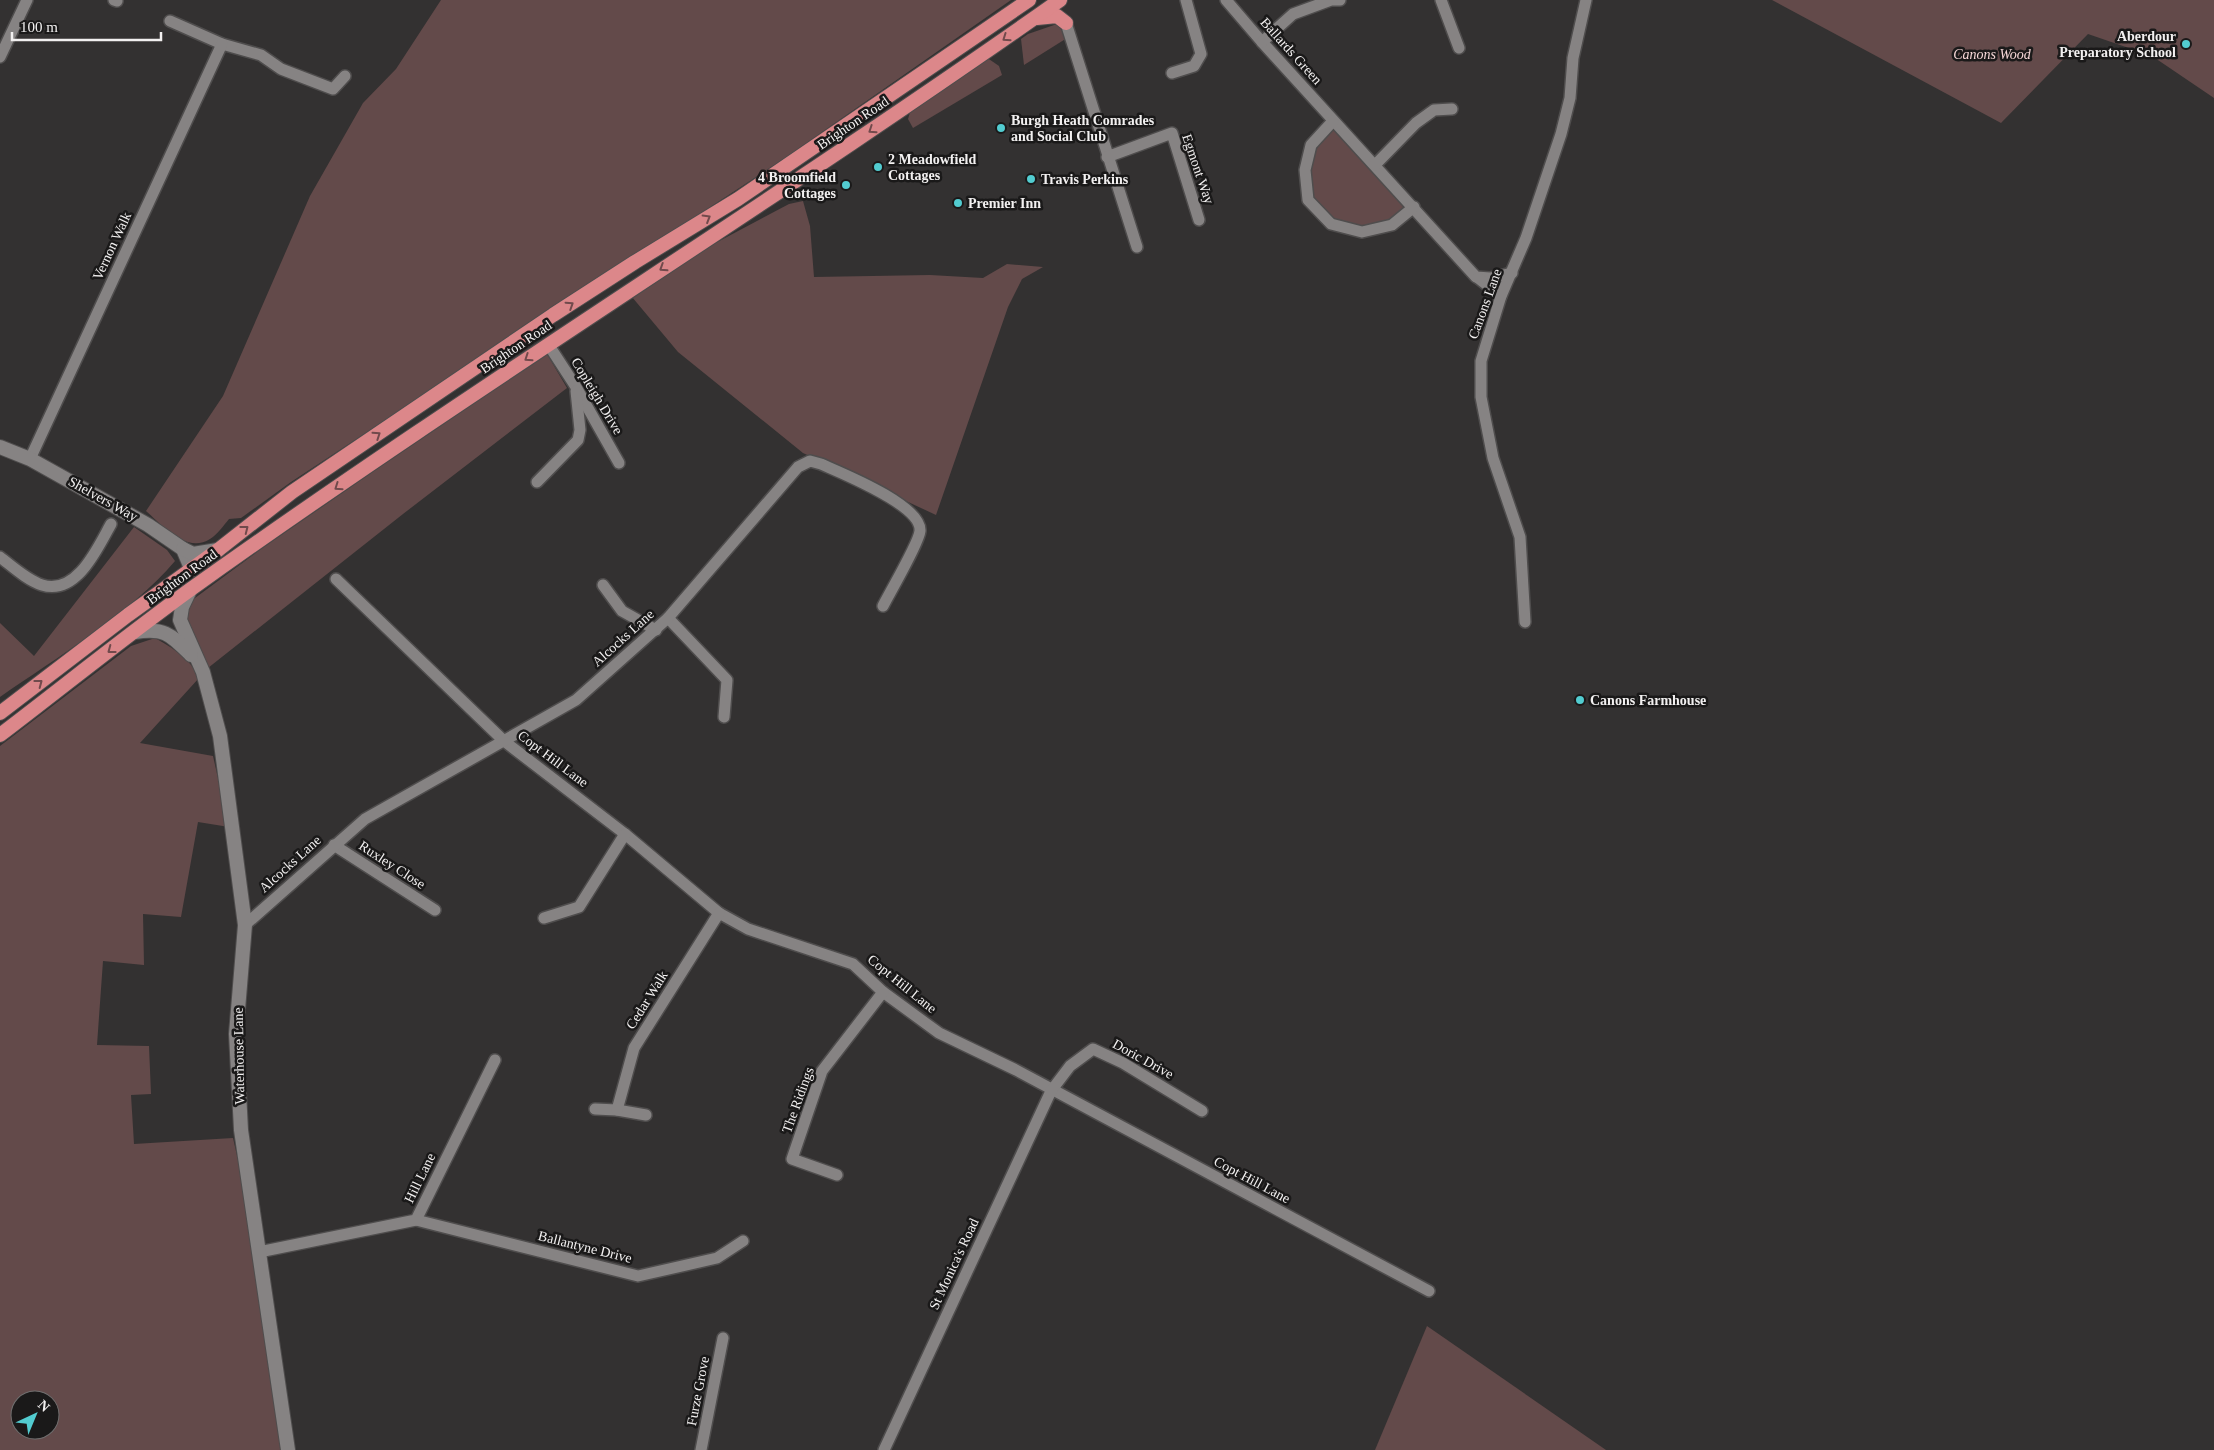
<svg xmlns="http://www.w3.org/2000/svg" width="2214" height="1450" font-family="'Times New Roman',serif">
	<style>
		.green { fill: #634a4a; fill-rule: evenodd }
		.lines { fill: none; stroke-linecap: round; stroke-linejoin: round }
		.minor-casing { stroke: #4f4d4d; stroke-width: 14 }
		.tertiary-casing { stroke: #4f4d4d; stroke-width: 16 }
		.trunk-casing { stroke: #4f4d4d; stroke-width: 16 }
		.minor { stroke: #868383; stroke-width: 11 }
		.tertiary { stroke: #868383; stroke-width: 14 }
		.trunk { stroke: #dc878a; stroke-width: 14 }
		.oneway { stroke: #714a4c }
		.poi-dot { fill: #52ccd0; stroke: #1a1919; stroke-width: 2 }
		.labels { text-anchor: middle; dominant-baseline: central; stroke-width: 5; stroke-linejoin: round; paint-order: stroke }
		.poi-label { font-size: 14px; font-weight: bold; fill: #f2f0f0; stroke: #1a1919; text-anchor: start }
		.street-label { font-size: 14px; fill: #f2f0f0; stroke: #1a1919 }
		.park-label { font-size: 14px; font-style: italic; fill: #f6d7d7; stroke: #1a1919 }
	</style>
	<rect width="100%" height="100%" fill="#333131"/>
	<!-- green -->
	<g class="green">
		<path d="M441,0H1011L785,158L291,482L241,518L229,519C224,525 217,535 210,539C186,554 162,525 146,511L223,396L310,196L363,103L396,69Z"/>
		<path d="M1772,0H2214V98L2152,56L2088,34L2001,123Z"/>
		<path d="M1057,24L1061,26L1067,38L1024,65L1021,39L1028,34Z"/>
		<path d="M986,57L999,66L1002,75L913,128L908,119L911,109Z"/>
		<path d="M1333,121L1414,207L1392,225L1362,232L1331,224L1308,200L1311,145Z"/>
		<path d="M803,201L810,226L814,277L930,275L983,278L1007,264L1043,267L1022,279L1008,307L936,515L803,453L678,352L632,297L691,256L789,204Z"/>
		<path d="M547,354L567,388L403,514L208,668L190,632L186,615L191,601L261,549L374,471Z"/>
		<path d="M134,527L167,550L175,561C131,613 56,658 0,697V623L34,656Z"/>
		<path d="M155,638C174,649 190,658 199,678L140,743L213,756L229,827L198,822L181,917L143,914L144,965L103,961L97,1045L149,1046L151,1094L131,1095L134,1144L233,1138L259,1252L288,1450H0V746L131,646ZM20,1400H50V1430H20Z"/>
		<path d="M1427,1326L1606,1450H1375Z"/>
	</g>
	<g class="lines">
		<defs>
			<g id="minor">
				<path d="M114,0L117,1"/>
				<path d="M1226,0L1262,42L1476,277L1490,278L1512,273"/>
				<path d="M1441,0L1459,48"/>
				<path d="M170,21L222,44L261,55L281,69L333,89L345,76"/>
				<path d="M1066,23L1137,247"/>
				<path d="M1262,42L1293,14L1331,0H1340"/>
				<path d="M0,57L27,0"/>
				<path d="M1172,73L1194,66L1201,54L1186,0"/>
				<path d="M1333,121L1311,145L1305,170L1308,200L1331,224L1362,232L1392,225L1414,207"/>
				<path d="M1107,157L1172,133L1199,220"/>
				<path d="M1375,165L1416,123L1434,110L1452,109"/>
				<path d="M1478,278L1501,296"/>
				<path d="M548,344L576,387L619,463"/>
				<path d="M30,459L222,44"/>
				<path d="M537,482L578,440L580,430L576,391"/>
				<path d="M0,557C13,567 27,580 42,585C77,596 98,547 111,524"/>
				<path d="M336,579L504,741L625,834L719,913L748,929L853,964L883,992L939,1033L1016,1070L1429,1291"/>
				<path d="M603,585L622,611L656,630"/>
				<path d="M668,618L727,680L724,717"/>
				<path d="M1525,622L1520,537L1493,458L1481,397V361L1501,296L1526,238L1561,134L1570,98L1573,58L1586,0"/>
				<path d="M334,845L435,910"/>
				<path d="M544,918L579,907L625,834"/>
				<path d="M245,925L365,819L576,700L668,618L798,467L810,461L821,464C841,473 922,505 920,531C919,543 890,592 883,606"/>
				<path d="M595,1109L617,1110L646,1115"/>
				<path d="M617,1110L634,1048L719,913"/>
				<path d="M837,1175L792,1159L822,1071L883,992"/>
				<path d="M416,1220L638,1276L717,1258L743,1241"/>
				<path d="M259,1252L416,1220L495,1060"/>
				<path d="M701,1450L723,1338"/>
				<path d="M884,1450L1051,1091L1070,1066L1093,1049L1123,1063L1202,1111"/>
			</g>
			<g id="tertiary">
				<path d="M0,447L30,459L148,525L183,549L191,568"/>
				<path d="M183,549L193,554L218,550"/>
				<path d="M190,590L182,607L180,620L203,672L220,736L245,925L236,1034L241,1130L288,1450"/>
				<path d="M135,632C165,627 171,635 191,655"/>
			</g>
			<g id="trunk">
				<path d="M1037,18L1057,16L1066,23"/>
				<path d="M0,713L128,615L218,550L292,492L553,315L635,262L738,199L1029,0"/>
				<path d="M0,735C63,687 126,636 191,589C475,386 774,202 1060,0"/>
			</g>
		</defs>
		<!-- minor casing -->
		<use href="#minor" class="minor-casing"/>
		<!-- tertiary casing -->
		<use href="#tertiary" class="tertiary-casing"/>
		<!-- trunk casing -->
		<use href="#trunk" class="trunk-casing"/>
		<!-- minor -->
		<use href="#minor" class="minor"/>
		<!-- tertiary -->
		<use href="#tertiary" class="tertiary"/>
		<!-- trunk -->
		<use href="#trunk" class="trunk"/>
	</g>
	<!-- one-way arrows -->
	<defs><path id="oneway-chevron" d="M-2-3.5L2.5 0L-2 3.5" fill="none" stroke-width="1.6" stroke-linecap="round" stroke-linejoin="round" transform="scale(1.25)"/></defs>
	<g class="oneway">
		<use href="#oneway-chevron" transform="translate(1006 38) rotate(145)"/>
		<use href="#oneway-chevron" transform="translate(872 130) rotate(146)"/>
		<use href="#oneway-chevron" transform="translate(707 218) rotate(-31)"/>
		<use href="#oneway-chevron" transform="translate(663 268) rotate(147)"/>
		<use href="#oneway-chevron" transform="translate(570 305) rotate(-33)"/>
		<use href="#oneway-chevron" transform="translate(528 358) rotate(146)"/>
		<use href="#oneway-chevron" transform="translate(377 435) rotate(-34)"/>
		<use href="#oneway-chevron" transform="translate(338 487) rotate(145)"/>
		<use href="#oneway-chevron" transform="translate(245 529) rotate(-38)"/>
		<use href="#oneway-chevron" transform="translate(111 650) rotate(143)"/>
		<use href="#oneway-chevron" transform="translate(39 683) rotate(-37)"/>
	</g>
	<!-- markers -->
	<g class="poi-dot">
		<circle cx="2186" cy="44" r="5"/>
		<circle cx="1001" cy="128" r="5"/>
		<circle cx="878" cy="167" r="5"/>
		<circle cx="1031" cy="179" r="5"/>
		<circle cx="846" cy="185" r="5"/>
		<circle cx="958" cy="203" r="5"/>
		<circle cx="1580" cy="700" r="5"/>
	</g>
	<g class="labels">
		<!-- poi labels -->
		<g class="poi-label">
			<text x="2176" y="36" text-anchor="end">Aberdour<tspan x="2176" dy="16">Preparatory School</tspan></text>
			<text x="1011" y="120">Burgh Heath Comrades<tspan x="1011" dy="16">and Social Club</tspan></text>
			<text x="888" y="159">2 Meadowfield<tspan x="888" dy="16">Cottages</tspan></text>
			<text x="836" y="177" text-anchor="end">4 Broomfield<tspan x="836" dy="16">Cottages</tspan></text>
			<text x="1041" y="179">Travis Perkins</text>
			<text x="968" y="203">Premier Inn</text>
			<text x="1590" y="700">Canons Farmhouse</text>
		</g>
		<!-- street labels -->
		<g class="street-label">
			<text transform="translate(1291 51) rotate(48)">Ballards Green</text>
			<text transform="translate(853 123) rotate(-34)">Brighton Road</text>
			<text transform="translate(1198 169) rotate(71)">Egmont Way</text>
			<text transform="translate(112 246) rotate(-65)">Vernon Walk</text>
			<text transform="translate(1485 304) rotate(-70)">Canons Lane</text>
			<text transform="translate(516 347) rotate(-34)">Brighton Road</text>
			<text transform="translate(597 396) rotate(59)">Copleigh Drive</text>
			<text transform="translate(103 499) rotate(29)">Shelvers Way</text>
			<text transform="translate(182 577) rotate(-36)">Brighton Road</text>
			<text transform="translate(623 638) rotate(-42)">Alcocks Lane</text>
			<text transform="translate(553 759) rotate(37)">Copt Hill Lane</text>
			<text transform="translate(290 864) rotate(-42)">Alcocks Lane</text>
			<text transform="translate(392 865) rotate(33)">Ruxley Close</text>
			<text transform="translate(902 984) rotate(39)">Copt Hill Lane</text>
			<text transform="translate(647 1000) rotate(-58)">Cedar Walk</text>
			<text transform="translate(239 1056) rotate(-91)">Waterhouse Lane</text>
			<text transform="translate(1143 1059) rotate(29)">Doric Drive</text>
			<text transform="translate(798 1100) rotate(-70)">The Ridings</text>
			<text transform="translate(420 1178) rotate(-64)">Hill Lane</text>
			<text transform="translate(1252 1180) rotate(28)">Copt Hill Lane</text>
			<text transform="translate(585 1247) rotate(14)">Ballantyne Drive</text>
			<text transform="translate(954 1264) rotate(-65)">St Monica's Road</text>
			<text transform="translate(698 1391) rotate(-79)">Furze Grove</text>
		</g>
		<!-- park labels -->
		<g class="park-label">
			<text x="1992" y="54">Canons Wood</text>
		</g>
	</g>
	<!-- north arrow -->
	<g transform="translate(35 1415) rotate(44)"><circle r="24" fill="#1a1919" stroke="#706f6f"/>
	<path d="M0-4L9 19L0 12L-9 19Z" fill="#52ccd0"/>
	<text y="-8" font-size="14" font-weight="bold" text-anchor="middle" fill="#f2f0f0">N</text>
	</g>
	<!-- scale -->
	<path d="M12 32v8h149v-8" fill="none" stroke="#f2f0f0" stroke-width="2.5"/>
	<text x="20" y="32" font-size="15" fill="#f2f0f0" stroke="#1a1919" stroke-width="4" paint-order="stroke">100 m</text>
</svg>
